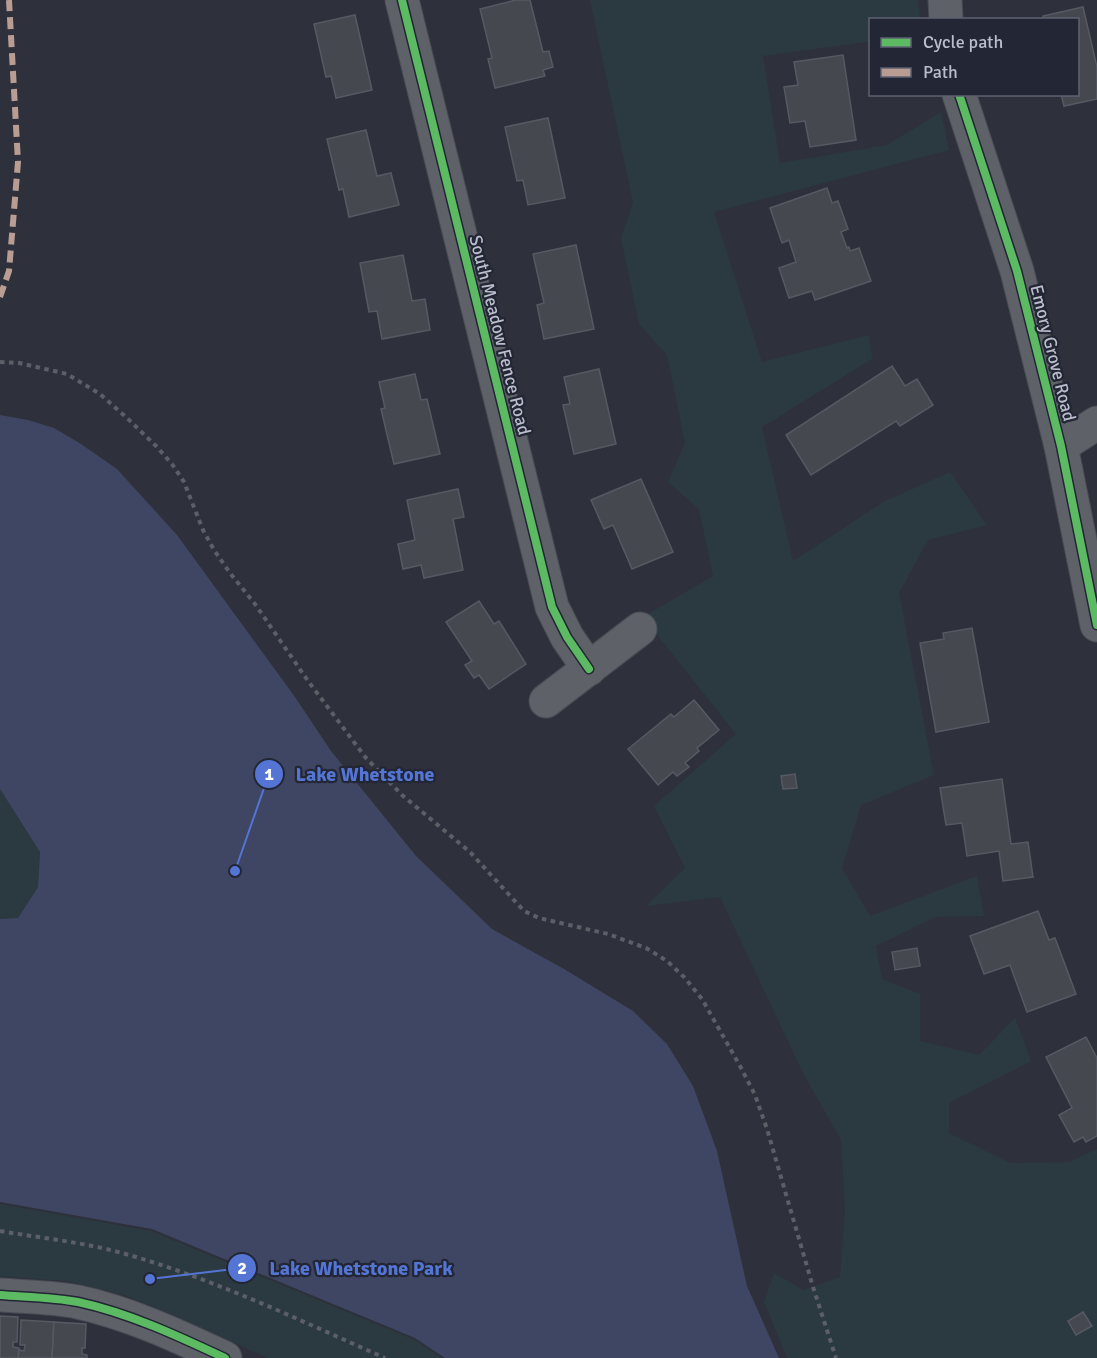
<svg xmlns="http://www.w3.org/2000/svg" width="1097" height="1358" font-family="Signika,sans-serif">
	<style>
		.green { fill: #2b3940 }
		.water { fill: #3f4663 }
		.building { fill: #464850; stroke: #575962; stroke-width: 1.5 }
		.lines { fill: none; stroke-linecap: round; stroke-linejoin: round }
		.minor-casing { stroke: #4a4c54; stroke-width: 35 }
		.path { stroke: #5c5f66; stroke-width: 4; stroke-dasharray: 4.5 4.5; stroke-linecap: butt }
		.minor { stroke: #5e6168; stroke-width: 33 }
		.quiet { stroke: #b99d93; stroke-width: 6; stroke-dasharray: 12 6; stroke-linecap: butt }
		.cycleway-casing { stroke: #222635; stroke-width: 11 }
		.cycleway { stroke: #5cba63; stroke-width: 8 }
		.labels { text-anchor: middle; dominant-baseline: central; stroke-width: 4.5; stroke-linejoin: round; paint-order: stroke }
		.street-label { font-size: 18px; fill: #babdca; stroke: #222635 }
		.leader { fill: none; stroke: #5475d3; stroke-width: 2 }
		.callout-dot { fill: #5475d3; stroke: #222635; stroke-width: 2 }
		.mark-label { font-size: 18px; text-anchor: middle; font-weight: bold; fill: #fff }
		.callout-label { font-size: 20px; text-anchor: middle; font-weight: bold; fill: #5475d3; stroke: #222635; stroke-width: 4.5; stroke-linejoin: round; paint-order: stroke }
	</style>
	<rect width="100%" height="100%" fill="#2e313b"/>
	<!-- green -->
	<g class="green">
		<path d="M590,0H918L920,19L870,20V43L866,42L763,56L780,163L887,145L941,112L949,150L714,212L762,362L869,335L872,359L762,427L793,561L885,501L950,472L987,525L928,540L899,593L934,775L861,805L842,868L870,916L977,876L984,916L935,917L876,946L882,979L920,994V1041L979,1055L1015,1018L1031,1061L949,1103V1133L1010,1163L1069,1162L1097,1149V1358H787L764,1302L774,1273L803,1290L840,1277L845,1210L841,1140L803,1073L720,897L646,906L685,868L654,806L736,734L643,617L713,576L699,509L668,482L685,443L667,355L639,324L621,238L633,203Z"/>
		<path d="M0,789L40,852L38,887L18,918L0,919Z"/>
		<path d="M0,1204L151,1231L415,1340L442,1358H268L169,1313L124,1295L67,1281L0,1276Z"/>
	</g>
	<!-- water -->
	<path class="water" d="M0,415L28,420L54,428L81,444L117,469L177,535L295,697L331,751L416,856L492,929L564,969L633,1011L667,1044L693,1086L717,1151L747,1286L779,1358H445L415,1338L152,1229L0,1202V919L18,918L38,887L40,852L0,789Z"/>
	<!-- building -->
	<g class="building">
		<path d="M516,0H530L543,52L549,51L553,67L543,70L545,76L495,88L488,59L492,58L480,9Z"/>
		<path d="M1083,7L1097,67V99L1064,106L1061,94H1078V20H1044L1043,16Z"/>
		<path d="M355,15L372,90L336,98L331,76L326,77L314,24Z"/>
		<path d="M843,55L856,140L810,147L805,121L790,123L784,87L798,85L794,62Z"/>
		<path d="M548,118L565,198L528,205L523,180L517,181L505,127Z"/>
		<path d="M366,130L377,176L391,173L399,205L349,217L343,189L339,190L327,139Z"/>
		<path d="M827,188L832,203L838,201L848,229L841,232L847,248L849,247L850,251L859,248L871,281L815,300L812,291L789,298L779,268L796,262L789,240L782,243L770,208Z"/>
		<path d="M576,245L594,329L544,339L537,305L544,303L533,254Z"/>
		<path d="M403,255L412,301L425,299L430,330L382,339L377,311L369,312L360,263Z"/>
		<path d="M892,366L905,386L917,379L933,405L900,426L896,421L811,475L786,435Z"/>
		<path d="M599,369L616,444L574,454L563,405L570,404L564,377Z"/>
		<path d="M415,374L421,400L427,399L440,454L394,464L381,409L385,408L379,382Z"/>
		<path d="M641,479L673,552L632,569L613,525L604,529L591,500Z"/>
		<path d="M458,489L464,517L453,519L463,570L424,578L421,565L403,569L398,544L415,540L407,500Z"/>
		<path d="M479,601L494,624L499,621L526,664L489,689L479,675L474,678L465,665L472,661L446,622Z"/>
		<path d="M972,628L989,722L936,732L920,643L944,639L943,633Z"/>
		<path d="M694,700L719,730L697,748L699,751L685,763L689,767L677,776L673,772L658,785L628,749L671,714L674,717Z"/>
		<path d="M795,774L797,788L783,789L781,776Z"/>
		<path d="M1002,779L1011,844L1028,842L1033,877L1003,881L999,851L967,856L962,823L946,825L940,788Z"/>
		<path d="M1038,911L1049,940L1055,938L1076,994L1027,1012L1010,965L984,974L970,936Z"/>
		<path d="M917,948L920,966L895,970L892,952Z"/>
		<path d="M1086,1037L1097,1058V1136L1086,1142L1083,1137L1074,1142L1059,1115L1072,1108L1046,1057Z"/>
		<path d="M1083,1312L1092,1326L1076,1335L1068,1321Z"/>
		<path d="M0,1316L18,1317L17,1342H13V1347L19,1348L18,1358H0Z"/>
		<path d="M21,1320L54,1322L52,1358H18L19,1350L24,1351L25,1345H20Z"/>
		<path d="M54,1322L86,1324L85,1348H82V1354L87,1355V1358H52Z"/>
	</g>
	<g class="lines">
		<defs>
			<g id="minor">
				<path d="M402,0L552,607L567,637L589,669"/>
				<path d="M945,0L946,20"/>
				<path d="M959,94L1017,271L1061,446L1097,625"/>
				<path d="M1061,446L1097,423"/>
				<path d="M546,701L640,629"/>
				<path d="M0,1295C26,1297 53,1297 78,1302C129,1313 178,1336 225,1358"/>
			</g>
		</defs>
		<!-- minor casing -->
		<use href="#minor" class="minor-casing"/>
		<!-- path -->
		<g class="path">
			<path d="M0,362L19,363L67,374L100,394L126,417L156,446L172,464L184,482L203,530L214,550L230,573L255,604L308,681L366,758L402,795L470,852L524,911L539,918L608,934L646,948L667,961L684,977L702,999L740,1066L755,1095L767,1129L813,1287L836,1358"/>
			<path d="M0,1231C41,1238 82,1242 122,1253C212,1278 299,1320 385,1358"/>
		</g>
		<!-- minor -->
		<use href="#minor" class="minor"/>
		<!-- quiet -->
		<path class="quiet" d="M0,297L9,271L18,162L9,0"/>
		<defs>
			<g id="cycleway">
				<path d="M402,0L552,607L567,637L589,669"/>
				<path d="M959,94L1017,271L1061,446L1097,625"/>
				<path d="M0,1295C26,1297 53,1297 78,1302C129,1313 178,1336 225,1358"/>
			</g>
		</defs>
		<!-- cycleway casing -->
		<use href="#cycleway" class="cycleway-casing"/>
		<!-- cycleway -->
		<use href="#cycleway" class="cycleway"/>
	</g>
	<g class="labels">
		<!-- street labels -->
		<g class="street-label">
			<text transform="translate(500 335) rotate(76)">South Meadow Fence Road</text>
			<text transform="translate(1053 353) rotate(76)">Emory Grove Road</text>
		</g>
	</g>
	<!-- callouts -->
	<path class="leader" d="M235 871L269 774M150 1279L242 1268"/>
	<g class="callout-dot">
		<circle cx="235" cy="871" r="6"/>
		<circle cx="150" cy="1279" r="6"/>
		<circle cx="269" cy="774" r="15"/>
		<circle cx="242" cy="1268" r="15"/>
	</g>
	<g class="mark-label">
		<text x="269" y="780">1</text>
		<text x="242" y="1274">2</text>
	</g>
	<g class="callout-label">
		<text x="365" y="781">Lake Whetstone</text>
		<text x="361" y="1275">Lake Whetstone Park</text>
	</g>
	<!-- legend -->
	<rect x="869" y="18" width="210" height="78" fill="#222635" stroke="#5f6271" stroke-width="1.5"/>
	<rect x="881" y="38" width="30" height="9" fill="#5cba63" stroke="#5f6271" stroke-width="1.5"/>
	<text x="923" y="48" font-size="18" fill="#babdca">Cycle path</text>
	<rect x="881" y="68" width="30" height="9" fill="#b99d93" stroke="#5f6271" stroke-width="1.5"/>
	<text x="923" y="78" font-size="18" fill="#babdca">Path</text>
</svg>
